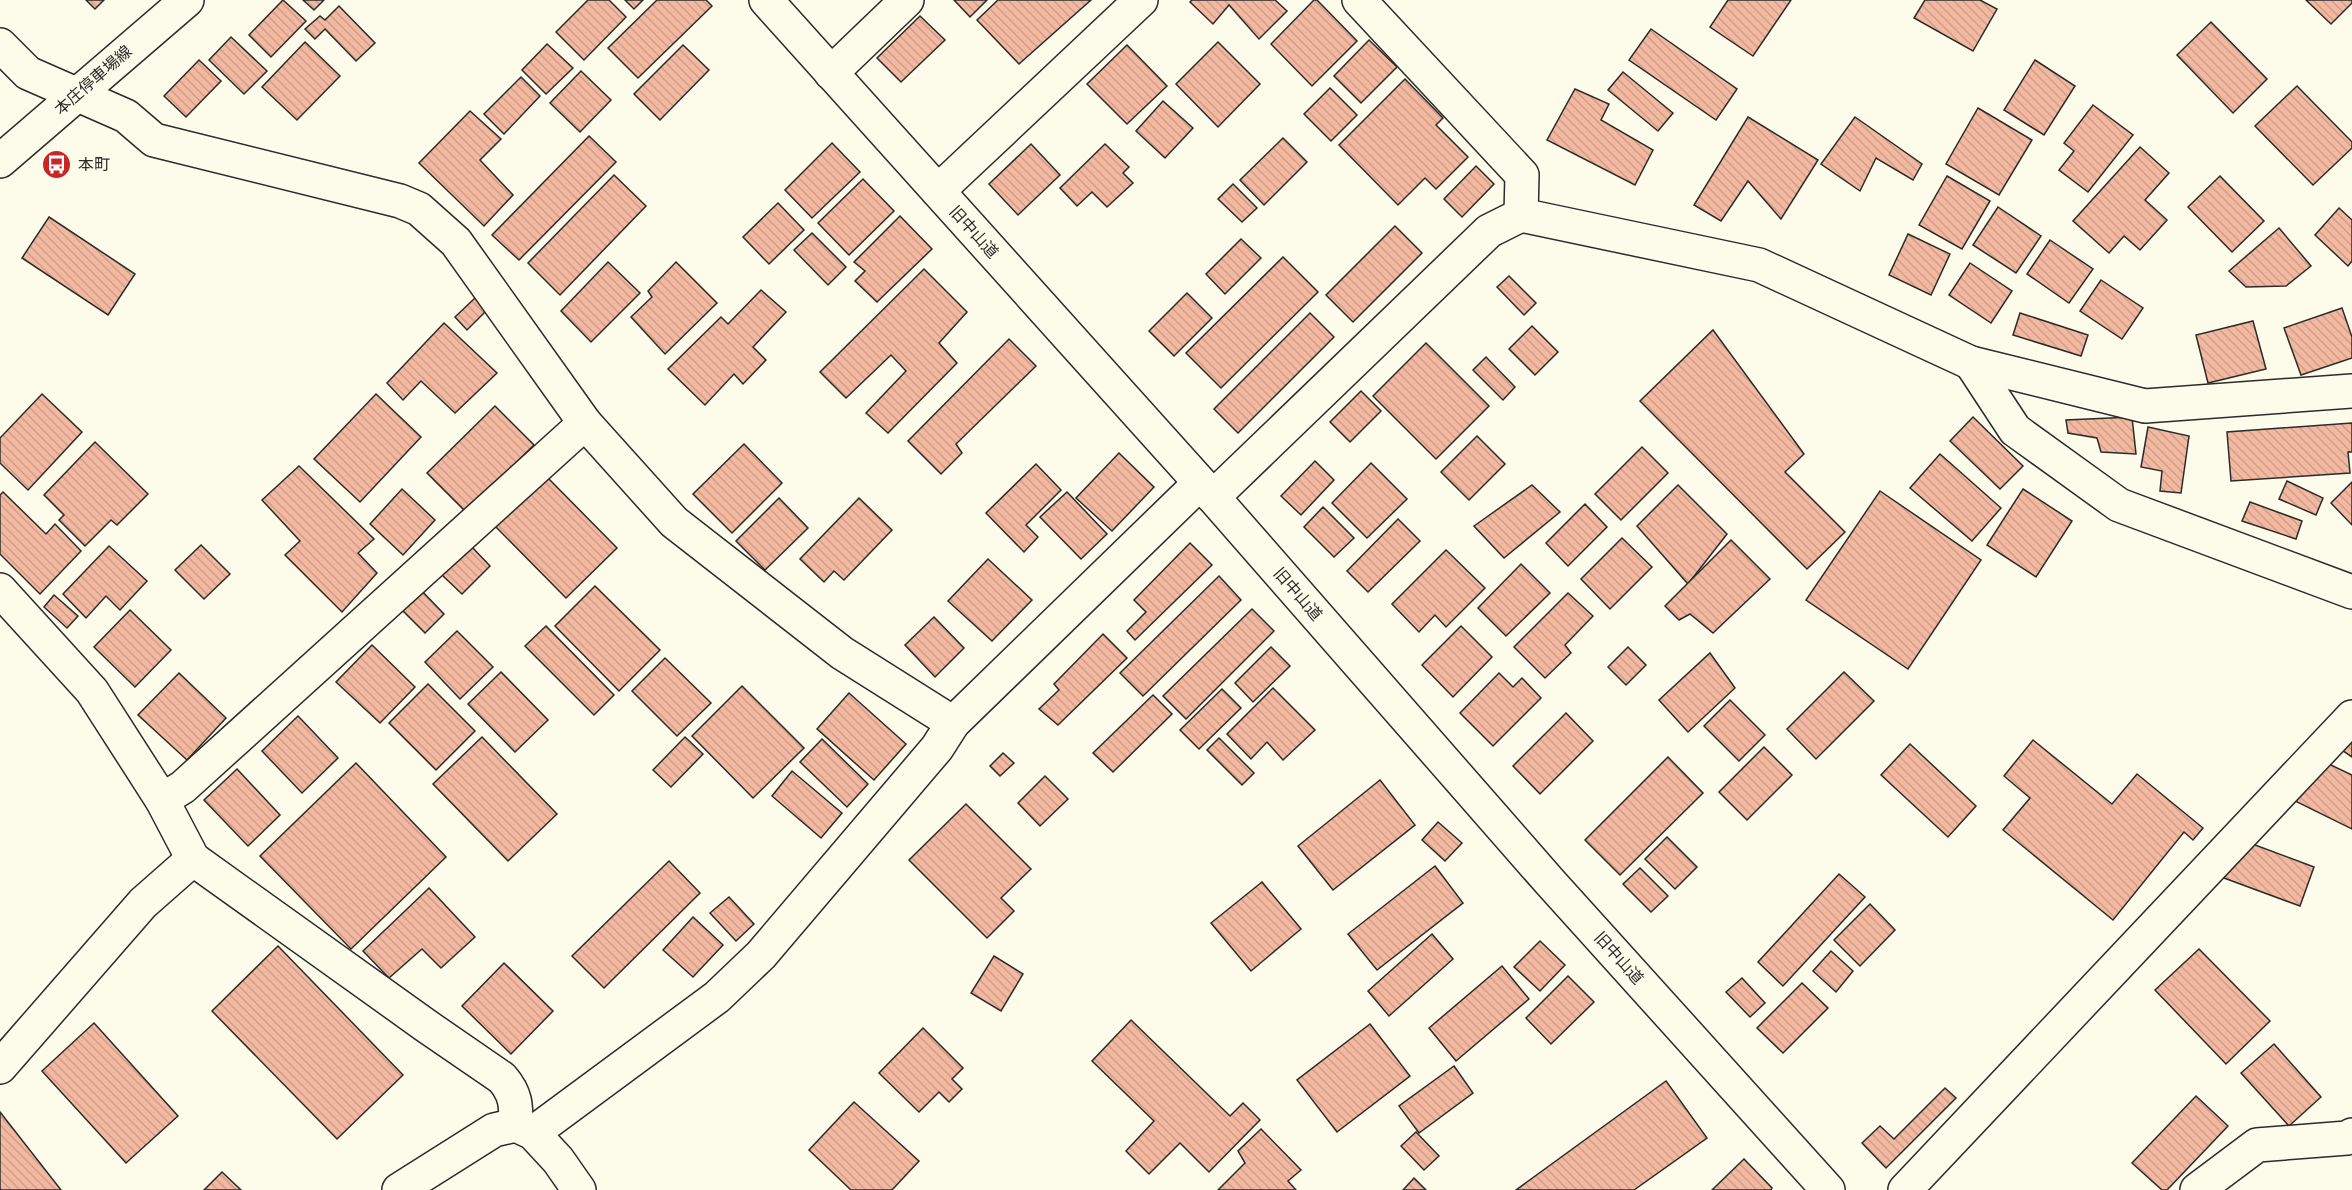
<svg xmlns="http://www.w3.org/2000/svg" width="2352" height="1190" font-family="'Roboto Condensed','Noto Sans JP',sans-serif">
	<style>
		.building { fill: url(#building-back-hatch); stroke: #2b2b2b; stroke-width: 1.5 }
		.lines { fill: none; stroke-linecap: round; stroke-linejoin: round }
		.minor-casing { stroke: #2b2b2b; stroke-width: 36 }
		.major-casing { stroke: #2b2b2b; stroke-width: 36 }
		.minor { stroke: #fdfbea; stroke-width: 33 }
		.major { stroke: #fdfbea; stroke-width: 33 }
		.labels { text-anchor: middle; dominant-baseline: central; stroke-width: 4.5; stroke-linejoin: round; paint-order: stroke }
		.street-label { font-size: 16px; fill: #2b2b2b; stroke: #fdfbea }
		.poi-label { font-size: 16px; fill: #2b2b2b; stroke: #fdfbea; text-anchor: start }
	</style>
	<defs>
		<pattern id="building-back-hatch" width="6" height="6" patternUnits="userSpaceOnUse" patternTransform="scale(1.5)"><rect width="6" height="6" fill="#f2b8a0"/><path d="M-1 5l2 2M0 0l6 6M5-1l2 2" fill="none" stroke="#d09e8a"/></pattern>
	</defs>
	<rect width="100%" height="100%" fill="#fdfbea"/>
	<!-- building -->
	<g class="building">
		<path d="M86,0H104L95,9Z"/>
		<path d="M283,0L306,21L271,57L249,35Z"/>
		<path d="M303,0H324L314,10Z"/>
		<path d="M588,0H609L626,17L584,60L556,32Z"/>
		<path d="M625,0H643L634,9Z"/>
		<path d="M657,0H706L712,6L638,78L608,48Z"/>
		<path d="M954,0H987L970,17Z"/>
		<path d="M998,0H1091L1019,64L977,20Z"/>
		<path d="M1192,0H1275L1287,11L1259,39L1229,5L1213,24L1190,2Z"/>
		<path d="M1314,0H1317L1357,41L1312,86L1271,44Z"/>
		<path d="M1728,0H1791L1753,56L1710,27Z"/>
		<path d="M1925,0H1980L1997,9L1973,51L1914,18Z"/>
		<path d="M2306,0H2352V3L2331,24Z"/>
		<path d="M339,6L375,43L356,61L325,29L315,39L305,29L320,16L325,20Z"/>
		<path d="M920,16L945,40L901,82L877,58Z"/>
		<path d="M2211,22L2267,79L2233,113L2177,55Z"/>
		<path d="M1651,29L1737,89L1716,120L1629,60Z"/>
		<path d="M231,37L267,71L244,94L209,60Z"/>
		<path d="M1369,40L1397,67L1361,103L1334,76Z"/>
		<path d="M305,42L340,76L297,120L262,87Z"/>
		<path d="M1218,42L1260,84L1218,127L1176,84Z"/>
		<path d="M547,44L573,68L546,94L522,70Z"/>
		<path d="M683,45L709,70L660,120L634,94Z"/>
		<path d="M1127,45L1167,86L1127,124L1087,84Z"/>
		<path d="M199,60L221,81L186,117L164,96Z"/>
		<path d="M2035,60L2075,86L2044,135L2004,110Z"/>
		<path d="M581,71L611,100L580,132L550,103Z"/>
		<path d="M1623,72L1673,113L1658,131L1608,90Z"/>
		<path d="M521,77L540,96L504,134L484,114Z"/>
		<path d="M1405,79L1443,118L1436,125L1468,157L1436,189L1425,178L1398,205L1339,145Z"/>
		<path d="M2297,86L2352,142V148L2313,185L2255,126Z"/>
		<path d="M1330,88L1357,115L1331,141L1304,114Z"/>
		<path d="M1575,89L1609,104L1601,120L1653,150L1635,185L1547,140Z"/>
		<path d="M1163,101L1193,128L1165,158L1136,131Z"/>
		<path d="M2093,105L2133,135L2088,192L2059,170L2074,151L2064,143Z"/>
		<path d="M1978,108L2032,140L1999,195L1946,164Z"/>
		<path d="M470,111L501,139L480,160L513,195L484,226L419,163Z"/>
		<path d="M1748,117L1818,160L1781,219L1748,181L1721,221L1694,205Z"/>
		<path d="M1855,117L1922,164L1913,180L1876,158L1860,191L1821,164Z"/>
		<path d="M589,136L616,162L519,260L492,235Z"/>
		<path d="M1283,138L1307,162L1264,205L1240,180Z"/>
		<path d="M832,143L860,172L812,218L785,190Z"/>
		<path d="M1031,144L1060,175L1018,215L989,184Z"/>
		<path d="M1105,144L1129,167L1123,173L1133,183L1107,207L1092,192L1077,206L1060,188Z"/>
		<path d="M2140,147L2169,173L2145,200L2167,220L2140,250L2124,236L2109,253L2073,221Z"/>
		<path d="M1476,166L1494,184L1462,217L1444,199Z"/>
		<path d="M614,175L646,206L560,295L528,263Z"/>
		<path d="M1947,176L1990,201L1962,249L1919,225Z"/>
		<path d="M2220,176L2264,221L2232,252L2188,207Z"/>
		<path d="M863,179L894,211L849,255L818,223Z"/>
		<path d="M1233,184L1257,208L1242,222L1218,199Z"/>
		<path d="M778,203L804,230L769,264L743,237Z"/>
		<path d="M1998,207L2041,236L2016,273L1973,245Z"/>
		<path d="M2339,208L2352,220V261L2348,266L2315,235Z"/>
		<path d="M900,216L932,249L877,302L855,281L865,271L854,262Z"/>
		<path d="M49,217L135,274L108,315L22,258Z"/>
		<path d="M1395,226L1422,253L1353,322L1326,295Z"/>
		<path d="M2279,228L2311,266L2286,286L2246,287L2229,271Z"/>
		<path d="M812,233L846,267L828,285L794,250Z"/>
		<path d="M1908,234L1950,254L1931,295L1889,275Z"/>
		<path d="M1241,239L1261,258L1225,294L1206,274Z"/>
		<path d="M2050,240L2093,269L2069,303L2027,274Z"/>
		<path d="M1283,257L1318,292L1221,388L1186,353Z"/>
		<path d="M608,262L640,293L591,342L561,311Z"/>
		<path d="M676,262L717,303L665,354L631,317L652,297L648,291Z"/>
		<path d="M1970,263L2012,291L1991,323L1949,295Z"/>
		<path d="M924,269L967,312L939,343L957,363L888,433L866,413L906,371L891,355L846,398L820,372Z"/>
		<path d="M1509,276L1536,303L1524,315L1497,287Z"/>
		<path d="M2101,280L2143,308L2122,339L2080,311Z"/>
		<path d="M761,290L786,312L753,347L766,360L743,384L734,374L705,405L668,369L721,317L728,324Z"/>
		<path d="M1187,293L1212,318L1174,356L1149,331Z"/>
		<path d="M475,298L487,310L467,330L455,317Z"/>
		<path d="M2342,308L2352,337V358L2301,375L2284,328Z"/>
		<path d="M1310,313L1334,337L1238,433L1214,409Z"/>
		<path d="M2020,313L2088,335L2081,356L2013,335Z"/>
		<path d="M2253,321L2266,369L2208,383L2196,335Z"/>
		<path d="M444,323L497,373L455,413L421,381L403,400L387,383Z"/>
		<path d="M1532,326L1558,352L1535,375L1509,349Z"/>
		<path d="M1713,330L1804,454L1785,472L1845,532L1807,569L1640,401Z"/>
		<path d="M1009,339L1036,366L956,444L962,453L941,474L908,441Z"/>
		<path d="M1426,343L1489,406L1436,459L1373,396Z"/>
		<path d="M1486,357L1515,387L1503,400L1473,370Z"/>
		<path d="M1361,391L1381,411L1350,442L1330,422Z"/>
		<path d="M42,394L82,432L28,490L0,463V438Z"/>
		<path d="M376,394L421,437L360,502L314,459Z"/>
		<path d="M495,406L534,445L466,512L427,473Z"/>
		<path d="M1973,417L2023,466L2000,489L1950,441Z"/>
		<path d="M2132,417L2136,454L2101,452L2097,438L2068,433L2066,420Z"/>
		<path d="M2352,423V452H2348L2350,473L2231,481L2227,432Z"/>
		<path d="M2148,427L2189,436L2181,493L2160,491L2162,471L2141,467Z"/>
		<path d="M1477,436L1505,464L1469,500L1441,472Z"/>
		<path d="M95,442L148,494L117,525L111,520L85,546L59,520L64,515L44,495Z"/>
		<path d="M744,444L782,483L732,533L693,494Z"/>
		<path d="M1642,447L1668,473L1621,520L1595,494Z"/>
		<path d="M1119,453L1154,487L1112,531L1076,498Z"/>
		<path d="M1940,454L2001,508L1972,541L1910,488Z"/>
		<path d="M1315,461L1334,480L1301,515L1281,496Z"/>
		<path d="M1371,463L1407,499L1367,538L1332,503Z"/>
		<path d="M1036,464L1061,490L1026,525L1038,537L1024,552L986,513Z"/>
		<path d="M299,466L374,539L358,553L377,573L342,612L285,555L300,541L262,500Z"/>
		<path d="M546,476L617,548L566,598L495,526Z"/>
		<path d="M2287,481L2323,498L2316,515L2279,499Z"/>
		<path d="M2352,482V525L2331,503Z"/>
		<path d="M1532,485L1560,512L1504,558L1474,526Z"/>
		<path d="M1678,485L1727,534L1688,584L1637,526Z"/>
		<path d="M402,489L435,520L403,555L370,524Z"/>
		<path d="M2023,489L2072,521L2036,577L1987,545Z"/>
		<path d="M1880,491L1981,560L1908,669L1806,600Z"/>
		<path d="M3,492L46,534L55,524L81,551L40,594L0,554V495Z"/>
		<path d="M1067,492L1107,534L1081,559L1040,517Z"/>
		<path d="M779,498L808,528L765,570L736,541Z"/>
		<path d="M859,498L892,530L844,580L834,571L824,582L800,559Z"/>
		<path d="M2250,502L2302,521L2296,539L2242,521Z"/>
		<path d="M1585,504L1607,527L1568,566L1546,543Z"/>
		<path d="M1323,507L1354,538L1334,557L1304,527Z"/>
		<path d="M1398,519L1420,541L1368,592L1347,571Z"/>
		<path d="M1622,538L1652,567L1610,609L1581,579Z"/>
		<path d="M1731,540L1770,579L1713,633L1690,614L1679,620L1665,606Z"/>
		<path d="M1190,543L1212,565L1135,640L1127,631L1146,612L1134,600Z"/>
		<path d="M201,545L230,574L204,599L175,570Z"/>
		<path d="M109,546L147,581L120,610L106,596L86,618L63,594Z"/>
		<path d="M471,546L490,566L462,594L442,575Z"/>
		<path d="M1446,550L1485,588L1446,627L1435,615L1419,632L1392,604Z"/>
		<path d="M988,559L1032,600L992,641L948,601Z"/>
		<path d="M1521,564L1550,593L1506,636L1478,608Z"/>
		<path d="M1219,576L1241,600L1143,696L1120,673Z"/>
		<path d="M595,586L660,650L619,691L555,626Z"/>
		<path d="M419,588L444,614L425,633L400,608Z"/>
		<path d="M1568,593L1593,616L1565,645L1571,653L1545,678L1514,647Z"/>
		<path d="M54,595L78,616L67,628L44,607Z"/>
		<path d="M1252,609L1274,631L1186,719L1163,696Z"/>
		<path d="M130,610L171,650L135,687L94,647Z"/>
		<path d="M934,617L964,648L935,677L905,645Z"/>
		<path d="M546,626L614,695L594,715L525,646Z"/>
		<path d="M1461,626L1492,657L1453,697L1422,665Z"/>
		<path d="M457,631L493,667L460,699L425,662Z"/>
		<path d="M1103,634L1127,658L1058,725L1039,709L1059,690L1054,684Z"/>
		<path d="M372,645L415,687L380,723L336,682Z"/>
		<path d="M1271,647L1290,666L1253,702L1235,683Z"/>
		<path d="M1628,647L1646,665L1626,685L1608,667Z"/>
		<path d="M1710,653L1735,688L1688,732L1659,700Z"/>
		<path d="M665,658L711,703L677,736L632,691Z"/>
		<path d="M501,672L548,720L515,752L468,704Z"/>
		<path d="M1844,672L1874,701L1816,759L1787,729Z"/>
		<path d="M179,673L226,718L187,760L138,715Z"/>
		<path d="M1499,673L1513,687L1522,678L1541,698L1493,746L1460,713Z"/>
		<path d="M428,684L475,731L436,770L389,723Z"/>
		<path d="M742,686L804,748L753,798L692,736Z"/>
		<path d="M1273,688L1315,730L1283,760L1267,742L1251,759L1227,734Z"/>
		<path d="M1222,689L1241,708L1199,749L1180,730Z"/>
		<path d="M849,693L906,744L874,780L817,729Z"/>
		<path d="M1153,695L1172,714L1113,772L1093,753Z"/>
		<path d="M1730,700L1765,735L1739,761L1704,726Z"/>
		<path d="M1566,713L1593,741L1540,794L1513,766Z"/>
		<path d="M298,716L338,758L302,793L262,751Z"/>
		<path d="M2352,721V757L2336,746Z"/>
		<path d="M482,737L557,814L508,861L433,784Z"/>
		<path d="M685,737L703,754L671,787L653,770Z"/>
		<path d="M1219,738L1254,773L1242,785L1207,750Z"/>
		<path d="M822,739L868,784L847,807L800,762Z"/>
		<path d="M2033,740L2112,804L2137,774L2203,828L2193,840L2184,832L2113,920L2003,830L2030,798L2004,776Z"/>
		<path d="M1910,744L1976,806L1948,837L1881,775Z"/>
		<path d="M1764,747L1792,775L1747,820L1719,792Z"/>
		<path d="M1003,753L1014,763L1000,776L990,766Z"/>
		<path d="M2310,755L2352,775V829L2289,798Z"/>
		<path d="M1668,757L1703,793L1620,875L1585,840Z"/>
		<path d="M356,763L446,857L351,949L260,856Z"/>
		<path d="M237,769L280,815L248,846L204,800Z"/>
		<path d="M792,771L842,813L821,838L772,796Z"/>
		<path d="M1045,776L1068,799L1040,826L1018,803Z"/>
		<path d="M1380,780L1415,825L1333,890L1298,846Z"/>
		<path d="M966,804L1031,869L1001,898L1014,911L987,938L909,860Z"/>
		<path d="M1438,822L1462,843L1445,861L1422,840Z"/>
		<path d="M1667,837L1697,867L1675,889L1645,859Z"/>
		<path d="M2239,839L2314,867L2300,906L2224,878Z"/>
		<path d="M669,861L700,893L604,988L572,956Z"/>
		<path d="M1435,866L1463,903L1377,970L1348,934Z"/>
		<path d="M1640,868L1668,896L1651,912L1623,884Z"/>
		<path d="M1839,874L1865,897L1783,986L1758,962Z"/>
		<path d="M1262,882L1301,929L1251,971L1211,923Z"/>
		<path d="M429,888L475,937L441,968L422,949L389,978L363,951Z"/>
		<path d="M729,897L754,924L736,941L710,913Z"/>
		<path d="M1870,904L1895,930L1860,966L1834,940Z"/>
		<path d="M693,917L723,945L693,977L663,950Z"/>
		<path d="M1432,934L1453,959L1389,1016L1368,991Z"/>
		<path d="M1540,941L1565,965L1540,991L1514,967Z"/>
		<path d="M278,946L403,1075L337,1139L212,1011Z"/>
		<path d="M2199,949L2270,1021L2226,1064L2155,990Z"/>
		<path d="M1831,951L1853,971L1836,992L1813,971Z"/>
		<path d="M994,956L1023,974L1001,1011L971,993Z"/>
		<path d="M504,963L553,1011L511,1054L462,1006Z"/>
		<path d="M1502,966L1529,999L1456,1061L1429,1028Z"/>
		<path d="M1568,976L1594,1002L1551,1044L1526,1018Z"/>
		<path d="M1742,978L1765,1003L1750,1017L1726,992Z"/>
		<path d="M1802,983L1828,1008L1783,1053L1757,1028Z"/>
		<path d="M1131,1020L1230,1116L1243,1103L1260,1120L1209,1172L1180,1143L1149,1174L1126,1151L1154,1121L1092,1061Z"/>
		<path d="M94,1023L178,1116L126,1163L42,1071Z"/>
		<path d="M1370,1024L1410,1076L1337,1132L1297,1080Z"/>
		<path d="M923,1028L963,1068L952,1079L962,1089L949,1102L939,1092L919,1112L879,1073Z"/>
		<path d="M2274,1044L2321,1097L2289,1126L2241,1073Z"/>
		<path d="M1454,1066L1473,1093L1419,1133L1399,1106Z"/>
		<path d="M1666,1081L1707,1138L1634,1190H1516Z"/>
		<path d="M1945,1088L1956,1098L1886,1168L1862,1143L1880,1126L1894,1139Z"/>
		<path d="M2196,1096L2228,1126L2167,1190H2162L2132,1163Z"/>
		<path d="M854,1102L919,1161L892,1190H851L809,1150Z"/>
		<path d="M0,1112L61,1190H0Z"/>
		<path d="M1261,1129L1301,1170L1288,1181L1296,1190H1218L1245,1163L1238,1151Z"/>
		<path d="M1416,1132L1439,1156L1424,1170L1401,1146Z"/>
		<path d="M1744,1159L1772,1188L1771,1190H1712Z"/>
		<path d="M222,1172L241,1190H204Z"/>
		<path d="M1414,1178L1426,1190H1403Z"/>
	</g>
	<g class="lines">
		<defs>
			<g id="minor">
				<path d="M1359,0L1522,175L1521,215"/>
				<path d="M0,45L28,73L126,116L154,140L400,201L419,209L456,242L585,423L674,522L842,653L953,723"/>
				<path d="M831,73L907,0"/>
				<path d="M938,191L1141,0"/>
				<path d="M1971,363L2015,430L2119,505L2352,592"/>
				<path d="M1213,497L1489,231L1521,215L1759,265L1971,363L2145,406L2352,391"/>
				<path d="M0,590L92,691L162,800L193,859L425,1025L502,1078C516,1094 516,1105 516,1125"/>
				<path d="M162,800L183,787L585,423"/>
				<path d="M0,1067L143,903L193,859"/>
				<path d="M533,1133L717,997L761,955L937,748L953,723L1200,483"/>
				<path d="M399,1190L494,1130L516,1125L533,1133L558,1160L579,1190"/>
				<path d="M1905,1190L2352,717"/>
				<path d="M2197,1190L2257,1145L2347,1138L2352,1135"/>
			</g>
			<g id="major">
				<path d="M766,0L1213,497L1550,882L1828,1190"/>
				<path d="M0,161L187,0"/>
			</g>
		</defs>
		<!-- minor casing -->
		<use href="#minor" class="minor-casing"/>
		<!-- major casing -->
		<use href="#major" class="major-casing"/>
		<!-- minor -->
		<use href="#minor" class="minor"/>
		<!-- major -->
		<use href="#major" class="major"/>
	</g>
	<!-- icons -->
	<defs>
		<symbol id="bus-disc" viewBox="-11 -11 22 22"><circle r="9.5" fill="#c62828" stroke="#fdfbea"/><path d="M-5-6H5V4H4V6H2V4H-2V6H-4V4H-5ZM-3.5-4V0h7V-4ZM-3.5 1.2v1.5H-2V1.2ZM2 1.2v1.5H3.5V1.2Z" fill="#fff"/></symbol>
	</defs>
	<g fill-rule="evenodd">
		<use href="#bus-disc" x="40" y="148" width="33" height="33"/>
	</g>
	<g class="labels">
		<!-- street labels -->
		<g class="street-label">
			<text transform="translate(93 80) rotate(-41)">本庄停車場線</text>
			<text transform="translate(974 232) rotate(48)">旧中山道</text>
			<text transform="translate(1298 594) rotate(49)">旧中山道</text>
			<text transform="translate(1619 958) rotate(48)">旧中山道</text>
		</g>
		<!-- poi labels -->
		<g class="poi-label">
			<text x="78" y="164">本町</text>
		</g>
	</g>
</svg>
